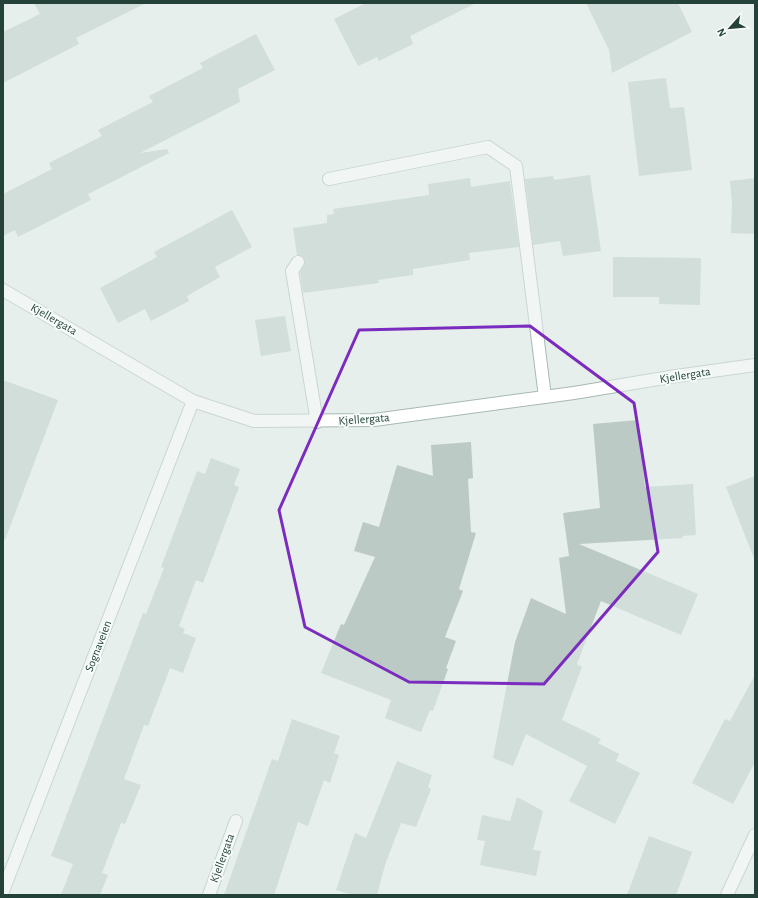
<svg xmlns="http://www.w3.org/2000/svg" width="758" height="898" font-family="'Alegreya Sans',sans-serif">
	<style>
		.building { fill: #bbcac4 }
		.lines { fill: none; stroke-linecap: round; stroke-linejoin: round }
		.minor-casing { stroke: #a8b8b2; stroke-width: 14 }
		.minor { stroke: #fff; stroke-width: 12 }
		.marked { fill: none; stroke: #7b2cbf; stroke-width: 3; stroke-linejoin: round }
		.labels { text-anchor: middle; dominant-baseline: central; stroke-width: 4; stroke-linejoin: round; paint-order: stroke }
		.street-label { font-size: 12px; fill: #24423a; stroke: #f7fbf9 }
	</style>
	<rect width="100%" height="100%" fill="#e6efeb"/>
	<!-- building -->
	<g class="building">
		<path d="M34,3H146L76,38L79,44L3,83V32L40,14Z"/>
		<path d="M366,3H476L410,36L413,44L379,61L377,57L358,66L334,19Z"/>
		<path d="M586,3H678L692,32L612,73L609,50Z"/>
		<path d="M256,34L275,70L238,89L240,102L140,153L167,149L169,153L88,194L91,200L18,237L15,230L3,236V194L52,169L49,163L102,136L98,130L153,102L149,96L203,68L200,63Z"/>
		<path d="M666,78L670,108L684,107L692,170L639,176L628,82Z"/>
		<path d="M590,175L601,251L563,256L560,241L533,245L525,179L553,176L554,180Z"/>
		<path d="M470,178L471,187L510,181L519,247L469,253L470,260L413,269V275L378,280L379,283L303,293L300,273L305,262L302,256L297,255L293,228L327,223V215L334,214L333,209L429,195L428,184Z"/>
		<path d="M755,178V234L731,233L732,204L730,181Z"/>
		<path d="M232,210L252,247L215,267L220,277L187,296L189,301L151,321L145,309L118,323L100,288L157,257L154,252Z"/>
		<path d="M613,257L701,258L700,305L659,304V297H613Z"/>
		<path d="M285,316L291,351L261,356L255,320Z"/>
		<path d="M3,380L58,400L5,540L3,539Z"/>
		<path d="M638,420L645,487L693,484L696,535L682,536L683,538L579,544L698,594L681,635L601,601L577,664L582,667L562,720L601,739L598,743L619,754L616,761L640,773L615,824L569,801L587,766L526,734L513,766L493,758L515,642L531,598L566,614L559,558L569,556L563,513L600,508L593,424Z"/>
		<path d="M471,442L473,478L468,479L471,532L476,533L459,589L463,591L445,637L456,641L446,668L448,669L433,711L430,710L421,732L385,718L391,700L321,673L341,624L344,625L375,557L354,551L363,522L379,527L397,465L433,476L431,445Z"/>
		<path d="M211,458L240,469L234,485L239,487L203,583L196,580L179,626L185,629L183,633L196,638L183,673L170,668L148,726L144,725L124,779L141,785L125,824L121,823L102,873L108,875L100,895H61L73,864L51,856L143,613L146,614L164,568L161,567L197,471L205,474Z"/>
		<path d="M755,476V556H753L726,487Z"/>
		<path d="M755,675V762L733,804L692,783L725,719L730,721Z"/>
		<path d="M292,719L340,736L334,753L339,755L330,783L324,780L308,826L298,822L274,895H224L272,759L278,761Z"/>
		<path d="M397,761L432,775L428,787L431,789L416,827L401,823L385,865L377,895H353L336,890L355,833L366,838Z"/>
		<path d="M517,797L543,811L533,850L541,851L536,876L480,865L485,841L477,840L482,815L510,821Z"/>
		<path d="M649,836L692,852L676,895H627Z"/>
	</g>
	<g class="lines">
		<defs>
			<g id="minor">
				<path d="M329,179L488,147L516,166L545,397"/>
				<path d="M298,262L292,271L317,422"/>
				<path d="M3,290L193,401L254,421L374,420L574,393L676,376L755,365"/>
				<path d="M3,891L193,401"/>
				<path d="M209,895L236,821"/>
				<path d="M727,895L755,835"/>
			</g>
		</defs>
		<!-- minor casing -->
		<use href="#minor" class="minor-casing"/>
		<!-- minor -->
		<use href="#minor" class="minor"/>
	</g>
	<!-- marked area -->
	<path d="M0 0H758V898H0ZM530,326L634,403L658,552L544,684L409,682L305,627L279,510L359,330Z" fill="#e6efeb" fill-opacity=".55" fill-rule="evenodd"/>
	<path class="marked" d="M530,326L634,403L658,552L544,684L409,682L305,627L279,510L359,330Z"/>
	<g class="labels">
		<!-- street labels -->
		<g class="street-label">
			<text transform="translate(54 319) rotate(30)">Kjellergata</text>
			<text transform="translate(685 375) rotate(-9)">Kjellergata</text>
			<text transform="translate(364 419) rotate(-4)">Kjellergata</text>
			<text transform="translate(98 646) rotate(-69)">Sognaveien</text>
			<text transform="translate(222 858) rotate(-70)">Kjellergata</text>
		</g>
	</g>
	<!-- border -->
	<rect width="758" height="898" fill="none" stroke="#24423a" stroke-width="8"/>
	<!-- north arrow -->
	<g transform="translate(730 28) rotate(243)" stroke="#f7fbf9" stroke-width="3" paint-order="stroke">
	<path d="M0-3L7 15L0 10L-7 15Z" fill="#24423a"/>
	<text y="-6" font-size="11" font-weight="bold" text-anchor="middle" fill="#24423a">N</text>
	</g>
</svg>
